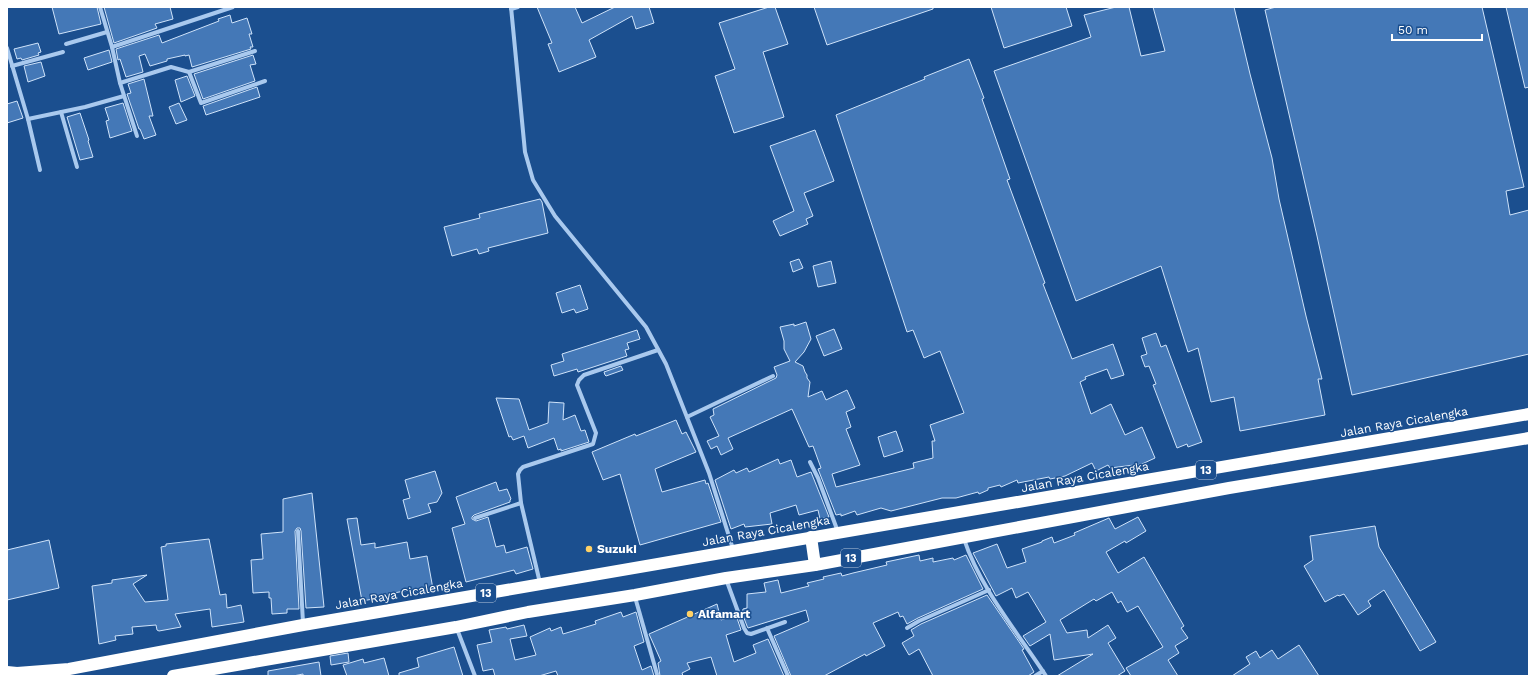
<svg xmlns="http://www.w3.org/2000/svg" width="1536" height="683" font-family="'Work Sans',sans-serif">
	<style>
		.building { fill: #4478b7; stroke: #cfe3fa }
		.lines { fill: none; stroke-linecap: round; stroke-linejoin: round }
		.street { stroke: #a9c9ee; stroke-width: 4 }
		.highway { stroke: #fff; stroke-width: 12 }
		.poi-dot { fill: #ffd166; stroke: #1b4f8f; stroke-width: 1.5 }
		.labels { text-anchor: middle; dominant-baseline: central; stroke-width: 3; stroke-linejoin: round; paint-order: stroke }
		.shield { fill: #1b4f8f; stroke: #bbcadd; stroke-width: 1 }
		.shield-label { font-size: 11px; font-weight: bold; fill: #fff }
		.street-label { font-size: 12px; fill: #fff; stroke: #1b4f8f }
		.poi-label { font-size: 12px; font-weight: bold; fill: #fff; stroke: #1b4f8f; text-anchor: start }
	</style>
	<rect width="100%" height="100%" fill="#1b4f8f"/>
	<!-- building -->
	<g class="building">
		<path d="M52,7H97L101,24L59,34Z"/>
		<path d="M104,7H170L173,19L155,24L157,28L114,43Z"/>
		<path d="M537,7H575L582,23L615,7H649L654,23L636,29L632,16L589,40L596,57L559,72L548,44L552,43Z"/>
		<path d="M769,7H775L788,44L763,52L784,117L734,133L715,76L735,69L719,23Z"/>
		<path d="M814,7H933V9L827,45Z"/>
		<path d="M991,7H1066L1072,26L1004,48Z"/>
		<path d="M1116,7H1129L1141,56L1165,51L1153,7H1234L1250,74L1272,158L1279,199L1306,316L1322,379H1318L1325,415L1240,431L1234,397L1211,402L1198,348L1188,352L1161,266L1076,301L994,71L1091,37L1084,15Z"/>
		<path d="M1276,7H1482L1524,187L1506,191L1510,215L1529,210V354L1352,395L1317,236L1265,10Z"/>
		<path d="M1506,7H1529V87L1525,88Z"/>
		<path d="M230,15L232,23L247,18L252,34H249L253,47H250L251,49L192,67L189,55L185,56V55L167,59V61L150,66L145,54L139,56L143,72L126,77L120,59L118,60L116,49L159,35L162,43L219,21L218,19Z"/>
		<path d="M38,43L41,52L38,53L39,55L22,60L21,58L17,59L14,49Z"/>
		<path d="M109,50L112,62L88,70L84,58Z"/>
		<path d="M253,55L256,64L250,65L255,81L203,99L194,74Z"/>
		<path d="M969,59L984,98L982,99L1010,179L1007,180L1045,283L1043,284L1072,359L1113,344L1124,375L1111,379L1107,369L1085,377L1086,379L1080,382L1091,414L1111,404L1125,435L1142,427L1155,458L1142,464L1110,468L1108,465L1096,471L1092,463L1065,476L1050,479L1049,477L1018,483L1017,480L1001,487L1000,485L988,488V490L979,494L978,492L956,498H942L891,511L881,508L857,515L855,511L841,516V514L836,515L818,469L821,468L813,446L809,447L792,409L728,438L733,449L721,455L717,446L711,449L707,441L719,436L710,417L714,415L713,409L776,378L777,375L774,367L790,361L784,349V341L780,327L794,324V326L806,322L811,339L804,352L795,362L803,366L805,372L807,375V378L810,382L808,397L822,391L826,400L847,390L855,408L846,412L851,427L846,429L860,465L832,474L836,487L914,468L913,463L933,458L932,441H935L930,425L964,413L940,351L924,358L913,330L907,332L836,115L925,79L924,77Z"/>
		<path d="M41,62L45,76L28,82L24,66Z"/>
		<path d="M187,76L195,96L181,102L175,80Z"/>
		<path d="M144,79L153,116H149L156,135L144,139L140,129H139L127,94L131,93L128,84Z"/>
		<path d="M257,87L260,97L206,115L203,106Z"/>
		<path d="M17,101L23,118L7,123V104Z"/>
		<path d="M123,103L132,131L110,138L106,121L109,120L105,108Z"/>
		<path d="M179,103L187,120L176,124L169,107Z"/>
		<path d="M80,113L89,140L88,141L93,157L80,160L67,117Z"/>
		<path d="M815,130L834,181L804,193L813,216L806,219L808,224L780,236L773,221L794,211L770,146Z"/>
		<path d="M540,199L542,202L548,233L488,248L489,251L479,254L477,249L452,256L444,227L480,218L479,214Z"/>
		<path d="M799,259L803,268L793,272L790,262Z"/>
		<path d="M831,261L836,283L818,287L813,266Z"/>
		<path d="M580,285L588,309L576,313L574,309L562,313L556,293Z"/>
		<path d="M834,329L842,349L824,356L816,336Z"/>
		<path d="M637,330L640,339L627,343L629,349L625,350L627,356L578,372L577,369L554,376L551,365L564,361L562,354Z"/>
		<path d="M1156,333L1161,347L1166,345L1202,442L1188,447L1187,444L1177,448L1153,385L1156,384L1149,366L1145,367L1141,356L1147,354L1142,338Z"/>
		<path d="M621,366L623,370L606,376L605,375L604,372Z"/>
		<path d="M496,398L519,399L529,430L548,423L549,402L564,403L563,420L575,415L581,431L585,430L589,442L561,451V449L558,450L554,438L528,448L524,436L513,440L511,436L509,437Z"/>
		<path d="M676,420L682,434L686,432L696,452L655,469L662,492L705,480L706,484L708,483L721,522L640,545L620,474L603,480L592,452L635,434L636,436Z"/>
		<path d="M896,431L903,451L884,457L878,437Z"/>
		<path d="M778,459L780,464L791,460L797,477L811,472L829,517L820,519L818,510L799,515L796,505L770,513L772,524L745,527L744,524L731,529L715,480L734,470L736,473L747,468L749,472Z"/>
		<path d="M435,471L442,493L437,502L428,504L431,512L408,519L403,500L410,498L405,480Z"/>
		<path d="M496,482L499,491L507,489L511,499L510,500V502L474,515L472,517V519L476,521L488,517L496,547L504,545L506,553L527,547L533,569L516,574L514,570L466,582L452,528L465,524L456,497Z"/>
		<path d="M312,493L324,607L306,608L301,531L300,528H297L295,531L299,609H287V613L272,614L271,598H269V592L253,593L251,560L263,559L261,534L283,532V499Z"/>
		<path d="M1138,517L1146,531L1126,543L1125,541L1106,552L1118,573L1144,557L1184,626L1181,628L1188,638L1175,646L1179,653L1168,660L1178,676H1131L1126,668L1163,647L1138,606L1127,612L1121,601L1118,603L1112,592L1096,601L1094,599L1060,620L1067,633L1087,630L1088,638L1108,625L1116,638L1108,643L1125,671L1117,676H1057L1093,654L1054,660L1050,634L1030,646L1023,636L1046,622L1028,592L1016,598L1012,588L996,596L973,553L997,544L1007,568L1026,562L1022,549L1042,542V541L1052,537L1054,543L1075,535L1074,533L1109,518L1115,529Z"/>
		<path d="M357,518L361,545L375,543V548L407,542L410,559L427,556L433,589L416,592L415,589L373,597V599L362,601L347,519Z"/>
		<path d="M1375,526L1379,547L1436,642L1420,651L1384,590L1368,601L1371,606L1358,615L1344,594L1339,596L1338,595L1325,602L1304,566L1313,560L1310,536Z"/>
		<path d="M209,539L220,595L226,594L227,608L241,605L244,622L212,627L210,609L175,614L181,627L159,631L157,630L156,625L132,627L133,634L115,636L116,640L99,644L92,586L112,583V580L147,575L133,584L145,602L168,600L161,547L166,546V544Z"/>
		<path d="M49,540L59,588L7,600V550Z"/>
		<path d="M919,555L920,561L933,558V562L953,558L954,560L966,555L983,589L918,618L907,624L903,616L900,617L898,612L873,623L885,646L866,656L865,654L824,676H791L774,636L809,621L806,610L748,628L747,626L742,613L743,609L747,608V594L766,592L764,583L778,580L781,593L809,586L807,583L824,579L823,577L841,573L842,576L853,573L887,565L886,562Z"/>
		<path d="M987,595L1024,649L1022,650L1034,672L1028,676H933L919,649L909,655L902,643L914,636L911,630L921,624Z"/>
		<path d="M717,604L721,620L736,615L741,630L726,635L734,662L756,653L753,645L768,639L784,676H717L711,657L687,663L690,669L682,673L683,676H660L658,663L661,661L649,634Z"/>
		<path d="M621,612L623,617L636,612L644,642L634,646L642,670L651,666L654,676H558L556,671L539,676H495L493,669L483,671L477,645L492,642L489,630L506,627L507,629L524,625L527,636L510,639L515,660L536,655L530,637L550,628L551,631L561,627L563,634L596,624L595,621Z"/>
		<path d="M1299,645L1319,676H1232L1250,664L1246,657L1256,651L1260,658L1272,650L1278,659Z"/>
		<path d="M454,647L463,676H399V673L419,667L417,658Z"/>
		<path d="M348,653L349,662L331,665L330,656Z"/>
		<path d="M384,658L389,676H347L343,665L363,659L364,663Z"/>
		<path d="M319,662L321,676H303V674L293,676H268V671Z"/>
	</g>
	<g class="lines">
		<!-- street -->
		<g class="street">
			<path d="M100,7L112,47L120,83L137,136"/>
			<path d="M511,7L525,152L533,180L555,216L646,327L666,364L709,473L733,549"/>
			<path d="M511,9L518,7"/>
			<path d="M66,44L107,32"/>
			<path d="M112,47L233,7"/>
			<path d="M7,48L28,119L40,170"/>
			<path d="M12,66L63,52"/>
			<path d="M189,72L255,51"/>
			<path d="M120,83L171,67L189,72L201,103L265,81"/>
			<path d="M61,112L77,167"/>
			<path d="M28,119L85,107L124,96"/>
			<path d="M687,417L773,376"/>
			<path d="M810,462L818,478L838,532"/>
			<path d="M475,518L521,503"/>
			<path d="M298,531L303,623"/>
			<path d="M964,539C980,588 1018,633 1046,676"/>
			<path d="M726,579L744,628L747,633L751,634L785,622"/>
			<path d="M540,583L521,503L518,474L520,470L523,467L593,444L596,433L577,385L579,380L584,375L658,350"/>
			<path d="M635,597L657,674"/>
			<path d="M767,628L788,676"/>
			<path d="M907,628L919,621L989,590"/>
			<path d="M457,629L475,676"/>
			<path d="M1035,676L1043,671"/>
		</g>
		<!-- highway -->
		<g class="highway">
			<path d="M811,537L815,565"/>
			<path d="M7,672L17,673L69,669L303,625L1529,414"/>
			<path d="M173,676L456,627L528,612L635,595L726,578L815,565L1229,488L1529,438"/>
		</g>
	</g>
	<!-- markers -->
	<g class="poi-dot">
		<circle cx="589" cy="549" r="4"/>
		<circle cx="690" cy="614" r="4"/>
	</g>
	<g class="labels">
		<!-- shield labels -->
		<g class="shield">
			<rect x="1196" y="461" width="20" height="18" rx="3"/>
			<rect x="841" y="549" width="20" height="18" rx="3"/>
			<rect x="476" y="584" width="20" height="18" rx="3"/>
		</g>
		<g class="shield-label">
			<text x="1206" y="470">13</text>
			<text x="851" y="558">13</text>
			<text x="486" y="593">13</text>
		</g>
		<!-- street labels -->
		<g class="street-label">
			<text transform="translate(1404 422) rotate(-10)">Jalan Raya Cicalengka</text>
			<text transform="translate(1085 477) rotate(-10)">Jalan Raya Cicalengka</text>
			<text transform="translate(766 531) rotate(-10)">Jalan Raya Cicalengka</text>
			<text transform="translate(399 594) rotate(-10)">Jalan Raya Cicalengka</text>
		</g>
		<!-- poi labels -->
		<g class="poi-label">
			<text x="597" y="549">Suzuki</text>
			<text x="698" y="614">Alfamart</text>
		</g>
	</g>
	<!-- border -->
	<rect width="1536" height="683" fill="none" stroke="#ffffff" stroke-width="16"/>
	<!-- scale -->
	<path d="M1392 34v6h90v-6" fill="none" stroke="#ffffff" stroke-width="2"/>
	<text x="1398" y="34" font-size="12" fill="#ffffff" stroke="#1b4f8f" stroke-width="3" paint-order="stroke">50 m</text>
</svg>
